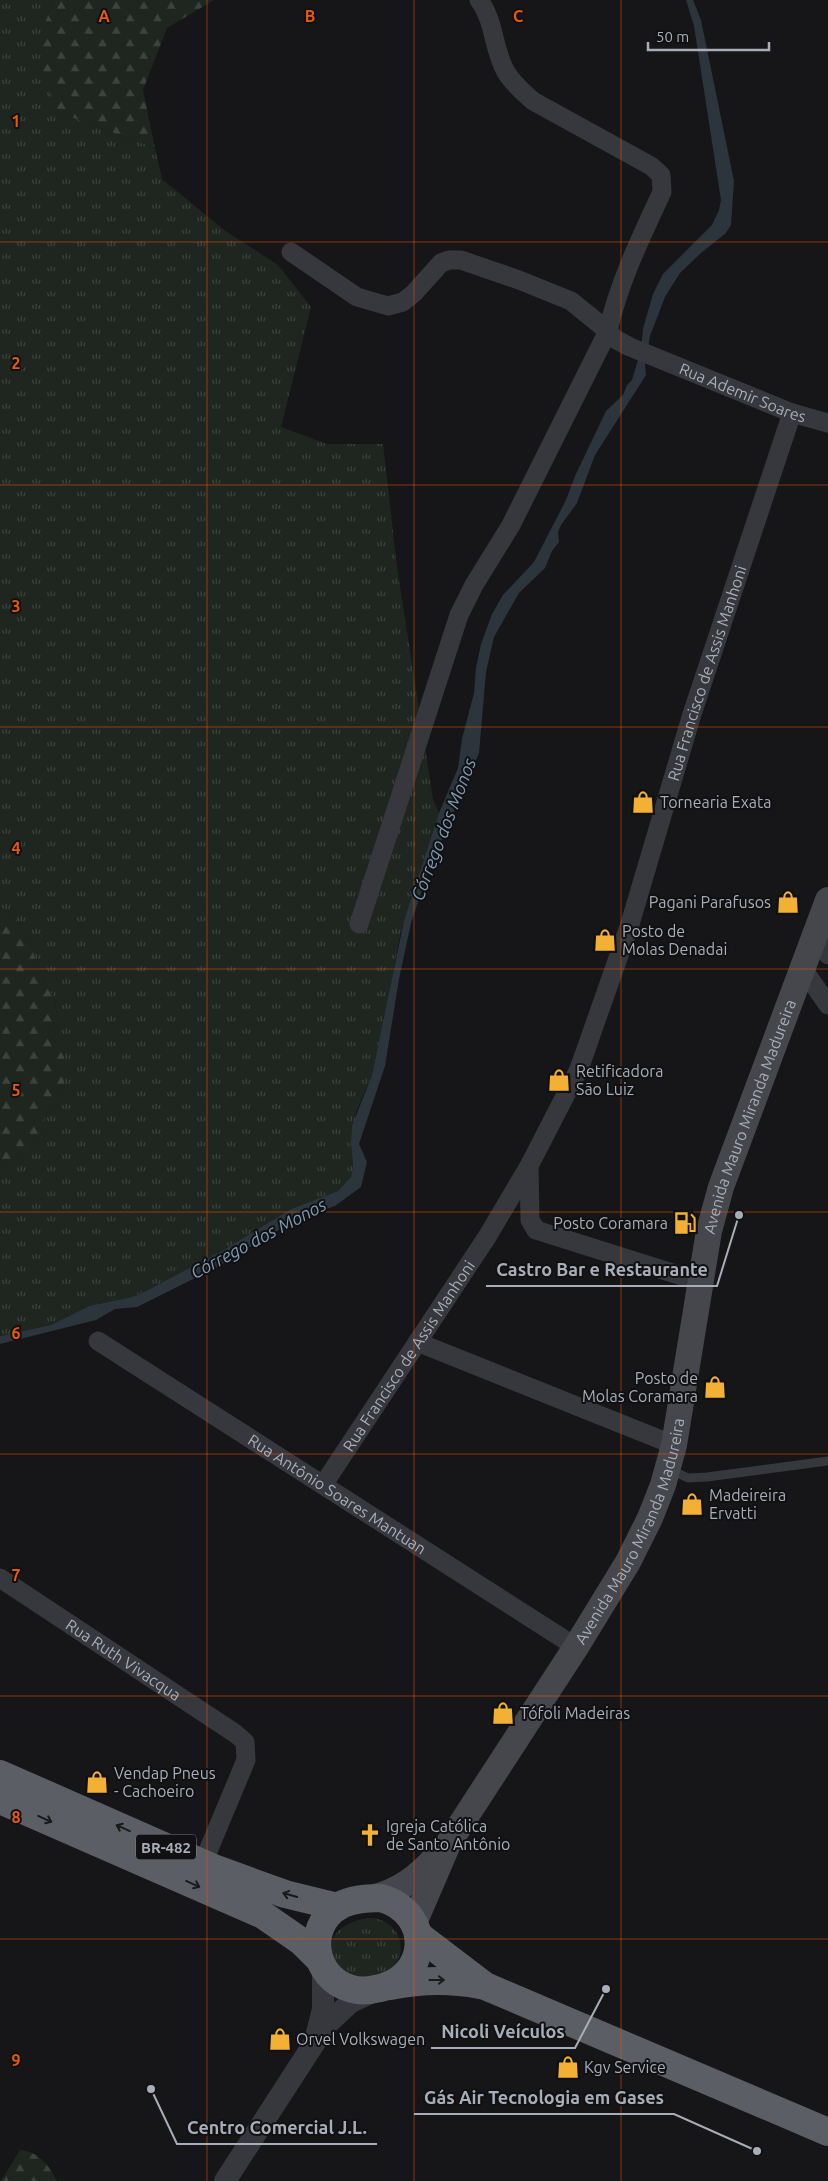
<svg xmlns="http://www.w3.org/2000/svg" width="828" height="2181" font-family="Ubuntu,sans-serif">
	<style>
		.grass { fill: url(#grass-tufts) }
		.forest { fill: url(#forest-firs) }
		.water { fill: #2c353c }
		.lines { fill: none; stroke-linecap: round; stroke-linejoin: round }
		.service { stroke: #37383d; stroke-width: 9 }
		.minor { stroke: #37383d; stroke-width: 19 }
		.tertiary { stroke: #37383d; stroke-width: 22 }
		.secondary { stroke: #45474d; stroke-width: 26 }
		.trunk { stroke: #5b5e65; stroke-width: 28 }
		.oneway { stroke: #18191b }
		.grid { fill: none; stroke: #e8590c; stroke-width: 1; stroke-opacity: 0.55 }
		.labels { text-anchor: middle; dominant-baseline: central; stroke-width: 4; stroke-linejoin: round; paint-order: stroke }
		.shield { fill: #111113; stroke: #7b7e86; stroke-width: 1 }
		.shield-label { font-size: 15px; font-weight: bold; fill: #a8adb8 }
		.street-label { font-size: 16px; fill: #a8adb8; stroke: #111113 }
		.poi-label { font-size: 16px; fill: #a8adb8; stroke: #111113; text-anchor: start }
		.water-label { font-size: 18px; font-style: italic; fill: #7f9bb3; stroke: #111113 }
		.grid-label { font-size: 16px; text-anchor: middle; font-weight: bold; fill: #e8590c; stroke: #111113; stroke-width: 4; stroke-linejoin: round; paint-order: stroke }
		.leader { fill: none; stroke: #a8adb8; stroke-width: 2 }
		.callout-dot { fill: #a8adb8; stroke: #111113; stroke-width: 2 }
		.callout-label { font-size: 18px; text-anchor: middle; font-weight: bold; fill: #a8adb8; stroke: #111113; stroke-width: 4; stroke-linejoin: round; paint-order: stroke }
	</style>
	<defs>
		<pattern id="grass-tufts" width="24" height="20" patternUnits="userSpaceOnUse" patternTransform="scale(1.25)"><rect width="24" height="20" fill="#1e261f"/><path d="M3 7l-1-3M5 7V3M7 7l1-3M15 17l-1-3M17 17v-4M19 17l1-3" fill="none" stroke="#3c433d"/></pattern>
		<pattern id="forest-firs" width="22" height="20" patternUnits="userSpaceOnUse" patternTransform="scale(1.25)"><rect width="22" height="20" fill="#1e261f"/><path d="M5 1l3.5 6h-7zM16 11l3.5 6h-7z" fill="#3c433d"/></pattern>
	</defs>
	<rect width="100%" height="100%" fill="#161618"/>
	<!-- grass -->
	<g class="grass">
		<path d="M0,0H54L45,23L55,111L155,148L162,179L224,230L278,265L311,307L281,427L327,444H383L397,567L433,799L439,813L400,935L388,1002L372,1075L356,1112L351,1144L353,1167L351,1177L346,1184L338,1191L291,1209L222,1251L174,1278L132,1297L89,1306L51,1325L0,1336V1163L24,1156L39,1138L47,1112L63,1086L59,1047L48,1033L57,1015L55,1000L40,973L29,939L14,916L0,908Z"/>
		<path d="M370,1918C402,1919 413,1958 384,1974C376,1978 362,1977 353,1978C348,1974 341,1971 337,1966C334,1963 334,1959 333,1955C325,1931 351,1920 370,1918Z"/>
	</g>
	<!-- forest -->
	<g class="forest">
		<path d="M54,0H214L167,28L143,90L155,148L55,111L41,66L45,23Z"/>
		<path d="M0,908L14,916L29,939L40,973L55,1000L57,1015L48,1033L59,1047L68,1068L63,1086L47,1112L39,1138L24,1156L0,1163Z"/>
		<path d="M20,2150C40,2152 48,2165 57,2181H1Z"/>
	</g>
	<!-- water -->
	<path class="water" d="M686,0H693L701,20L734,181L731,225L726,233L701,253L680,273L665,297L650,336L645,365L646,375L595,455L577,503L561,525L558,532L559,542L552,551L545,568L519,593L494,637L486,672L479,753L428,872L411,923L399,979L385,1066L359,1144L367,1162L361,1187L335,1206L295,1220L217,1267L137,1307L115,1309L96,1320L0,1344V1336L51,1325L89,1306L132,1297L146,1291L222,1251L291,1209L338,1191L351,1177L353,1165L351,1144L352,1126L372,1075L404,921L439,813L458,768L462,739L474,693L476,668L481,644L492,614L503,595L534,562L566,500L575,476L606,411L623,395L627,385L632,380L641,350L643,329L653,294L663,274L712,225L719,210L721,200L694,26Z"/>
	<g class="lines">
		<!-- service -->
		<path class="service" d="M669,1469L688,1478L707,1477L828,1461"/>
		<!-- minor -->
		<g class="minor">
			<path id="s1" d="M479,0C495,21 493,50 506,72C513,84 523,92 533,101L651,166L661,175L662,192C641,237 619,282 608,331L615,339L630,347L792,413L828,423"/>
			<path d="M291,252L357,297L388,306L403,302L414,293L441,263L449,260H461L519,280L571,301L608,331L511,525L474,585L459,615L359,924"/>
			<path d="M816,933L828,955"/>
			<path d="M803,969L828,1005"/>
			<path d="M529,1167L530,1220L536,1230L701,1282"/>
			<path id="s2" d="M98,1341L576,1647"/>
			<path d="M417,1342L674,1445"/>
			<path id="s3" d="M323,1485L487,1237L529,1166L579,1069L630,924L692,714L792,413"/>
			<path id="s4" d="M0,1578L236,1734L245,1742L246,1760L203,1863"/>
		</g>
		<!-- tertiary -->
		<g class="tertiary">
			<path d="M317,2033L323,2009V1969"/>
			<path d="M225,2181L326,2025L351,2002L377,1990"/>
		</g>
		<!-- secondary -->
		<g class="secondary">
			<path d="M371,1898C399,1892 418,1877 437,1856"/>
			<path id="s5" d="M414,1923L448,1844L576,1647L628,1562L650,1518L663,1485L674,1445L709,1231L721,1187L828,900"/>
		</g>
		<!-- trunk -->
		<g class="trunk">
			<path d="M0,1774L216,1869L285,1894L338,1907"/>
			<path d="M0,1800L263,1915L302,1942L318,1958"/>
			<path d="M381,1898C434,1913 430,1980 375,1989C367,1991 357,1991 349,1988C314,1977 305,1929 337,1907C350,1899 366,1898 381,1898Z"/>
			<path d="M418,1935L485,1986L828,2132"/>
			<path d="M390,1986C420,1980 449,1979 480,1985"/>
		</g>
	</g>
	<!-- one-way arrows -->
	<defs><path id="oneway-shaft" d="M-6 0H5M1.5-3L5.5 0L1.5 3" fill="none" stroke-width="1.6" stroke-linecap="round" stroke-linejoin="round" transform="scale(1.25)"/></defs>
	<g class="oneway">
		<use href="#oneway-shaft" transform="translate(45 1819) rotate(24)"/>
		<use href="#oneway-shaft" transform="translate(123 1828) rotate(-156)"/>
		<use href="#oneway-shaft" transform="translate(193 1884) rotate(24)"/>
		<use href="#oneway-shaft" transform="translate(290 1895) rotate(-164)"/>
		<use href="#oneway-shaft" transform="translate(437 1980)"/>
	</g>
	<!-- grid -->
	<path class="grid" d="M207,0V2181M414,0V2181M621,0V2181M0,242H828M0,485H828M0,727H828M0,969H828M0,1212H828M0,1454H828M0,1696H828M0,1939H828"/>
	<!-- icons -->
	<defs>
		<symbol id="shop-bare" viewBox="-9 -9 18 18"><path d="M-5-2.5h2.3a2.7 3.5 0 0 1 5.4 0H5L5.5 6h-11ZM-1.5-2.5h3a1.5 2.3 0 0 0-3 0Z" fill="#f2b134" stroke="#111113" stroke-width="2.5" paint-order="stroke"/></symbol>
		<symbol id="fuel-bare" viewBox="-9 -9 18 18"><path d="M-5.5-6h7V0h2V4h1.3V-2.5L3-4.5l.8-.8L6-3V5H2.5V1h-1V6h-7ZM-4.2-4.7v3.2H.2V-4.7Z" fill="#f2b134" stroke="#111113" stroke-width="2.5" paint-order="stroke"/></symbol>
		<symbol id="church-bare" viewBox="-9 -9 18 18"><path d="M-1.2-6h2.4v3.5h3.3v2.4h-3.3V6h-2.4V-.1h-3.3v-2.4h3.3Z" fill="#f2b134" stroke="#111113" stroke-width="2.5" paint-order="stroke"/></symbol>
	</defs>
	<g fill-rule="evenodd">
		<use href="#shop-bare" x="627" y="786" width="32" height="32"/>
		<use href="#shop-bare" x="772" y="886" width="32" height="32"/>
		<use href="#shop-bare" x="589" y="924" width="32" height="32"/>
		<use href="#shop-bare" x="543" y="1064" width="32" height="32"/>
		<use href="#fuel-bare" x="669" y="1207" width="32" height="32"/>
		<use href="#shop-bare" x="699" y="1371" width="32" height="32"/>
		<use href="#shop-bare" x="676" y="1488" width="32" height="32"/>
		<use href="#shop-bare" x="487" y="1697" width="32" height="32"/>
		<use href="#shop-bare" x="81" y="1766" width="32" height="32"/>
		<use href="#church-bare" x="354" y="1819" width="32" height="32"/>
		<use href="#shop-bare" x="264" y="2023" width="32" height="32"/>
		<use href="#shop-bare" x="552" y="2051" width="32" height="32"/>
	</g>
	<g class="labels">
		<!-- shield labels -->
		<rect class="shield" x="136" y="1834.5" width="60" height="25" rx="4"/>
		<g class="shield-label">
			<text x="166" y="1847">BR-482</text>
		</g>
		<!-- street labels -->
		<g class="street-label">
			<text stroke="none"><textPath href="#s1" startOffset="581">Rua Ademir Soares</textPath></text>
			<text stroke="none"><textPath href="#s3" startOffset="905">Rua Francisco de Assis Manhoni</textPath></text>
			<text stroke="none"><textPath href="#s5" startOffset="885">Avenida Mauro Miranda Madureira</textPath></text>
			<text stroke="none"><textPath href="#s3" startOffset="155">Rua Francisco de Assis Manhoni</textPath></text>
			<text stroke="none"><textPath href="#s2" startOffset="284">Rua Antônio Soares Mantuan</textPath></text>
			<text stroke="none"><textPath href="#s5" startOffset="450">Avenida Mauro Miranda Madureira</textPath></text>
			<text stroke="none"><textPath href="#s4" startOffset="148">Rua Ruth Vivacqua</textPath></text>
		</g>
		<!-- poi labels -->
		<g class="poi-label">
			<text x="660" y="802">Tornearia Exata</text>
			<text x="771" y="902" text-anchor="end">Pagani Parafusos</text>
			<text x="622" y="931">Posto de<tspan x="622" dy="18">Molas Denadai</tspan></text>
			<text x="576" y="1071">Retificadora<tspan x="576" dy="18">São Luiz</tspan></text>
			<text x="668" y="1223" text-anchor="end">Posto Coramara</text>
			<text x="698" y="1378" text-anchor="end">Posto de<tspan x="698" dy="18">Molas Coramara</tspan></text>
			<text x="709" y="1495">Madeireira<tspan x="709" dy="18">Ervatti</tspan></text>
			<text x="520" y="1713">Tófoli Madeiras</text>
			<text x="114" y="1773">Vendap Pneus<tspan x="114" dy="18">- Cachoeiro</tspan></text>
			<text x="386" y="1826">Igreja Católica<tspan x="386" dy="18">de Santo Antônio</tspan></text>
			<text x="296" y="2039">Orvel Volkswagen</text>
			<text x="584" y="2067">Kgv Service</text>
		</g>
		<!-- water labels -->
		<g class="water-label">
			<text transform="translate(443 829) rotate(-69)">Córrego dos Monos</text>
			<text transform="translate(258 1238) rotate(-28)">Córrego dos Monos</text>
		</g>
	</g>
	<g class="grid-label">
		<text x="104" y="22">A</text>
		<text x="310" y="22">B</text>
		<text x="518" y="22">C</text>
		<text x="16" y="127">1</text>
		<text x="16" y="369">2</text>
		<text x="16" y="612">3</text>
		<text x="16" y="854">4</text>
		<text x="16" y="1096">5</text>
		<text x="16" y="1339">6</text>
		<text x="16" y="1581">7</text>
		<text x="16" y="1823">8</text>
		<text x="16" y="2066">9</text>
	</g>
	<!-- callouts -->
	<path class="leader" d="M739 1215L717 1286H486M606 1989L575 2048H431M757 2151L674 2114H414M151 2089L177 2144H377"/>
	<g class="callout-dot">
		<circle cx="739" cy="1215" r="5"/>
		<circle cx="606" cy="1989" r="5"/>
		<circle cx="757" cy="2151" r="5"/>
		<circle cx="151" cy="2089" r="5"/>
	</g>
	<g class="callout-label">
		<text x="602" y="1276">Castro Bar e Restaurante</text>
		<text x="503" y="2038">Nicoli Veículos</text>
		<text x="544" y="2104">Gás Air Tecnologia em Gases</text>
		<text x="277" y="2134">Centro Comercial J.L.</text>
	</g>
	<!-- scale -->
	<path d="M648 42v8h121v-8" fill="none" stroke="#a8adb8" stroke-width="2.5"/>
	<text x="656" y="42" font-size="15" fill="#a8adb8" stroke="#111113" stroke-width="4" paint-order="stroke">50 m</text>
</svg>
